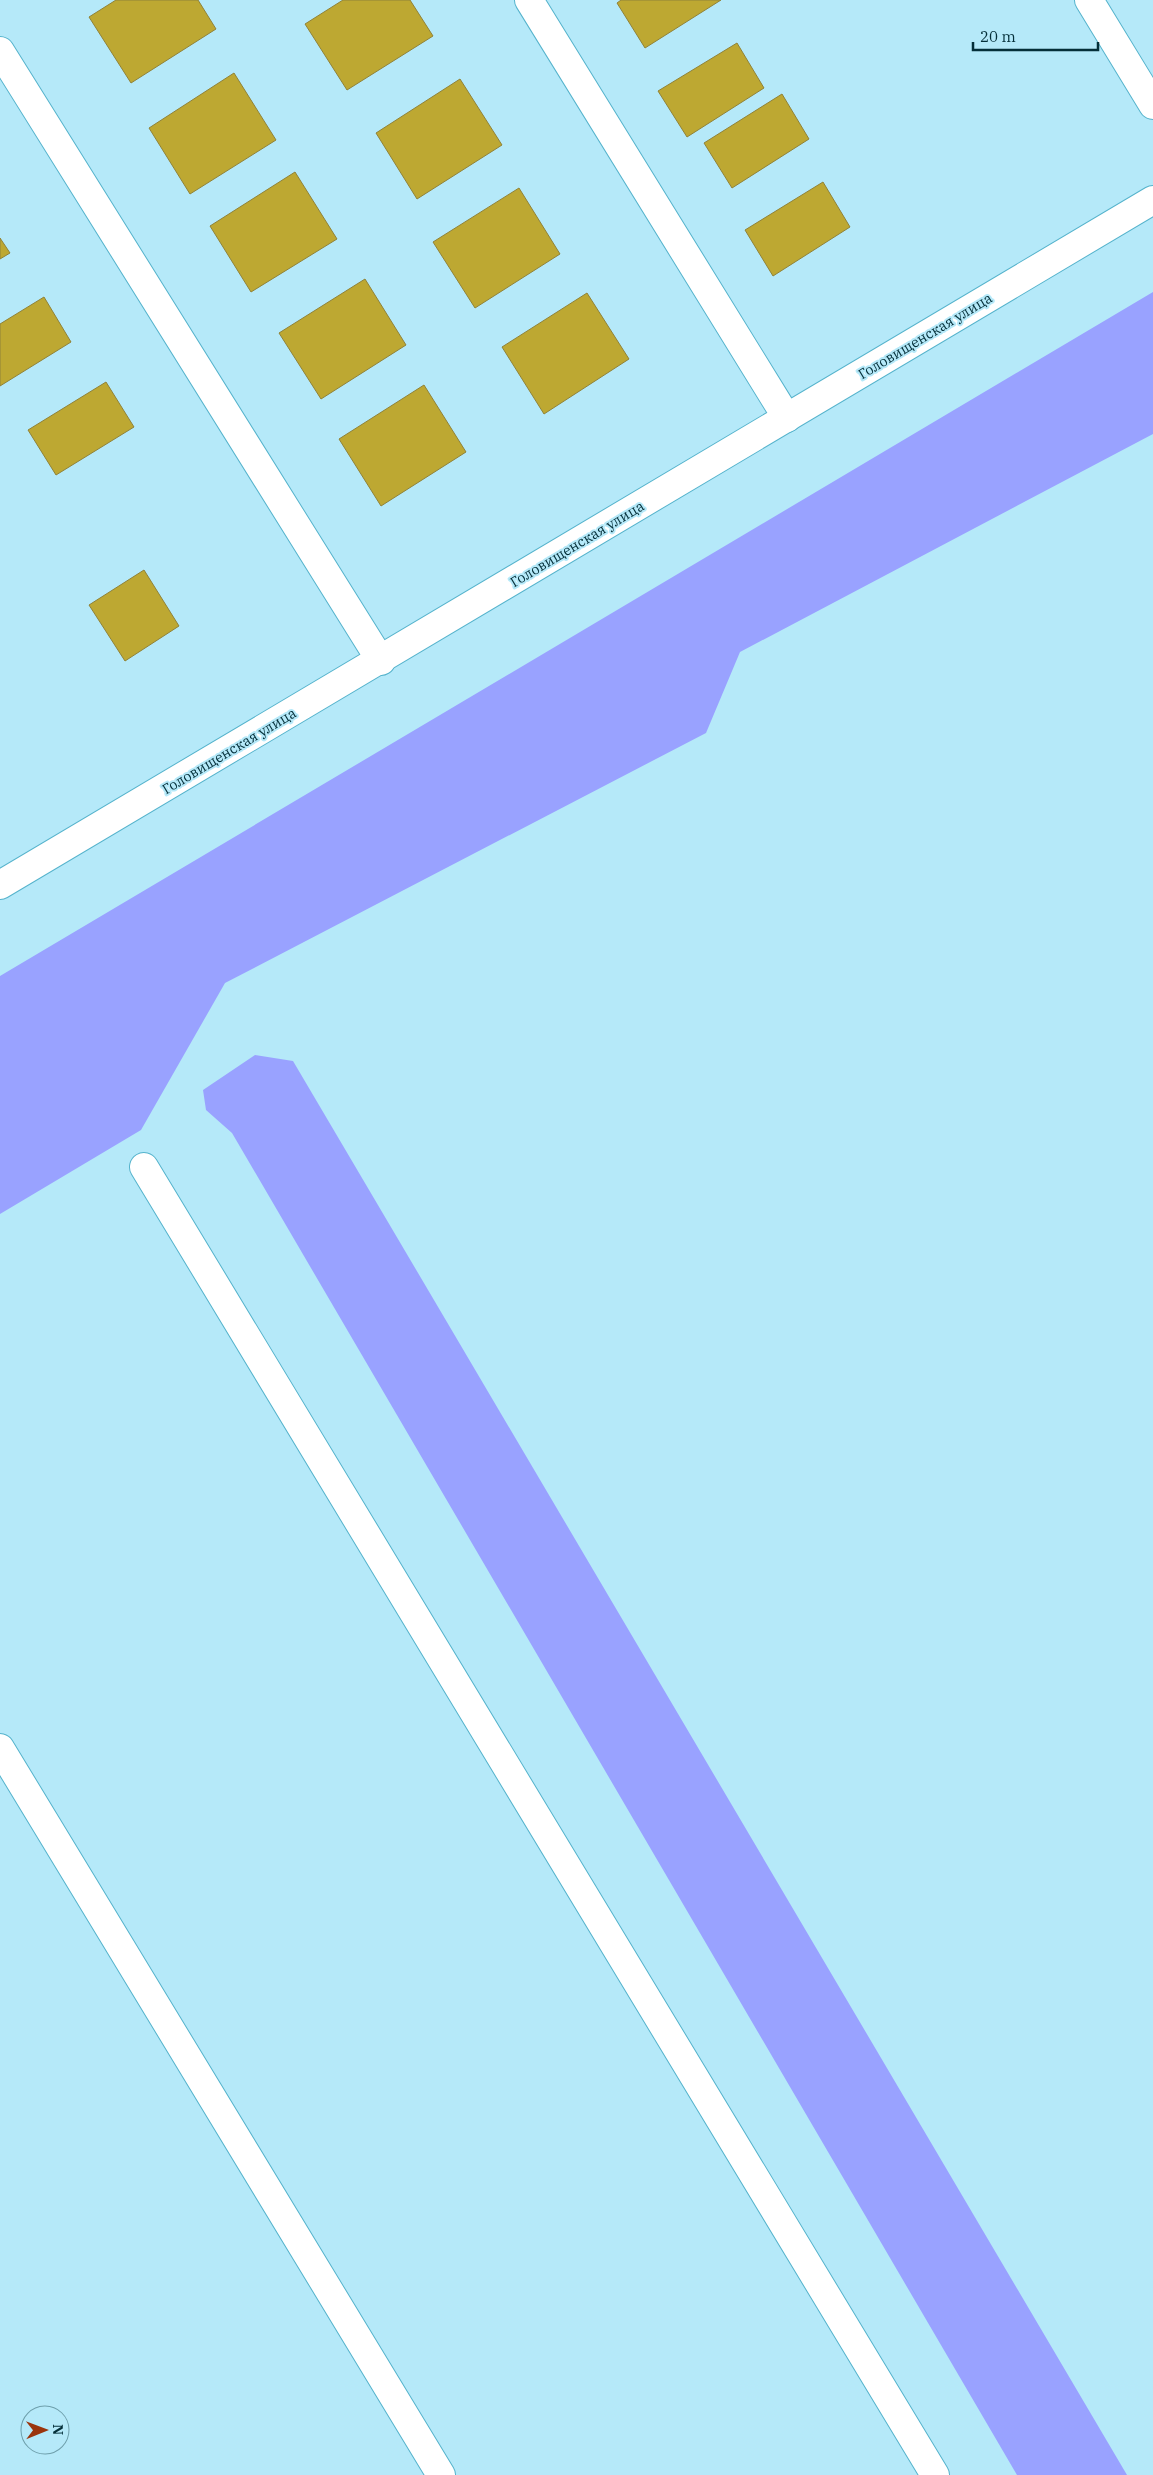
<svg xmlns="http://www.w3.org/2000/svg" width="1153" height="2475" font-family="'IBM Plex Serif',serif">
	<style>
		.forest { fill: #99a2ff }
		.building { fill: #bda832; stroke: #908238 }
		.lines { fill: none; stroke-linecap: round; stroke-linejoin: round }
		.street-casing { stroke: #55b3cc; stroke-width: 30 }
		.street { stroke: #fff; stroke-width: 28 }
		.labels { text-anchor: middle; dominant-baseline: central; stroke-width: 4; stroke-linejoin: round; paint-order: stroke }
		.street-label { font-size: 14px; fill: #042f39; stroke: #b5e9f9 }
	</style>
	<rect width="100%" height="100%" fill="#b5e9f9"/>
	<!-- forest -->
	<g class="forest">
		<path d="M1153,292V434L740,652L706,733L225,983L141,1130L0,1214V976Z"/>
		<path d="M255,1055L293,1061L1127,2475H1017L232,1133L206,1110L203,1090Z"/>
	</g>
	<!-- building -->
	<g class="building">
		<path d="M116,0H198L216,29L131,83L89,17Z"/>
		<path d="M343,0H410L433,36L347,90L305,24Z"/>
		<path d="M621,0H721L645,48L617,3Z"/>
		<path d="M737,43L764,88L687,137L658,91Z"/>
		<path d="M234,73L276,140L190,194L149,128Z"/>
		<path d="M460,79L502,145L417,199L376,133Z"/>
		<path d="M782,94L809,139L732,188L704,143Z"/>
		<path d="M295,172L337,239L251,292L210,226Z"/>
		<path d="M823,182L850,227L773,276L745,230Z"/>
		<path d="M519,188L560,254L475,308L433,242Z"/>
		<path d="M0,238L10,253L0,259Z"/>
		<path d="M365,279L406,345L321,399L279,333Z"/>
		<path d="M587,293L629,359L544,414L502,347Z"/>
		<path d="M44,297L71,342L0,386V324Z"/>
		<path d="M106,382L134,427L56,475L28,430Z"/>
		<path d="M424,385L466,452L381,506L339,439Z"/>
		<path d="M144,570L179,626L125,661L89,605Z"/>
	</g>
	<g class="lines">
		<defs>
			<g id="street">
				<path d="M529,0L787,418"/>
				<path d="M1089,0L1153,105"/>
				<path d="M0,51L381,661"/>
				<path d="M0,885L1153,200"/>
				<path d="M144,1167L935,2475"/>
				<path d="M0,1748L441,2475"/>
			</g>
		</defs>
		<!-- street casing -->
		<use href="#street" class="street-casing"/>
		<!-- street -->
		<use href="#street" class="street"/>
	</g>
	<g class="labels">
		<!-- street labels -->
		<g class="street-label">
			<text transform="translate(925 336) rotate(-31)">Головищенская улица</text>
			<text transform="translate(577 544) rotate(-31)">Головищенская улица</text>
			<text transform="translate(229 751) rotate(-31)">Головищенская улица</text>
		</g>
	</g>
	<!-- north arrow -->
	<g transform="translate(45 2430) rotate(89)"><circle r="24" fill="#b5e9f9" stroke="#6e9fac"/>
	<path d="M0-4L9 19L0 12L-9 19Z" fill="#9a340d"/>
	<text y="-8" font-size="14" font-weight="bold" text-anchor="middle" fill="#042f39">N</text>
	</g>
	<!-- scale -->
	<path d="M973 42v8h125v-8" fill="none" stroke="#042f39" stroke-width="2.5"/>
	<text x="980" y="42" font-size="15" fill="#042f39" stroke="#b5e9f9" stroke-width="4" paint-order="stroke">20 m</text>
</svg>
